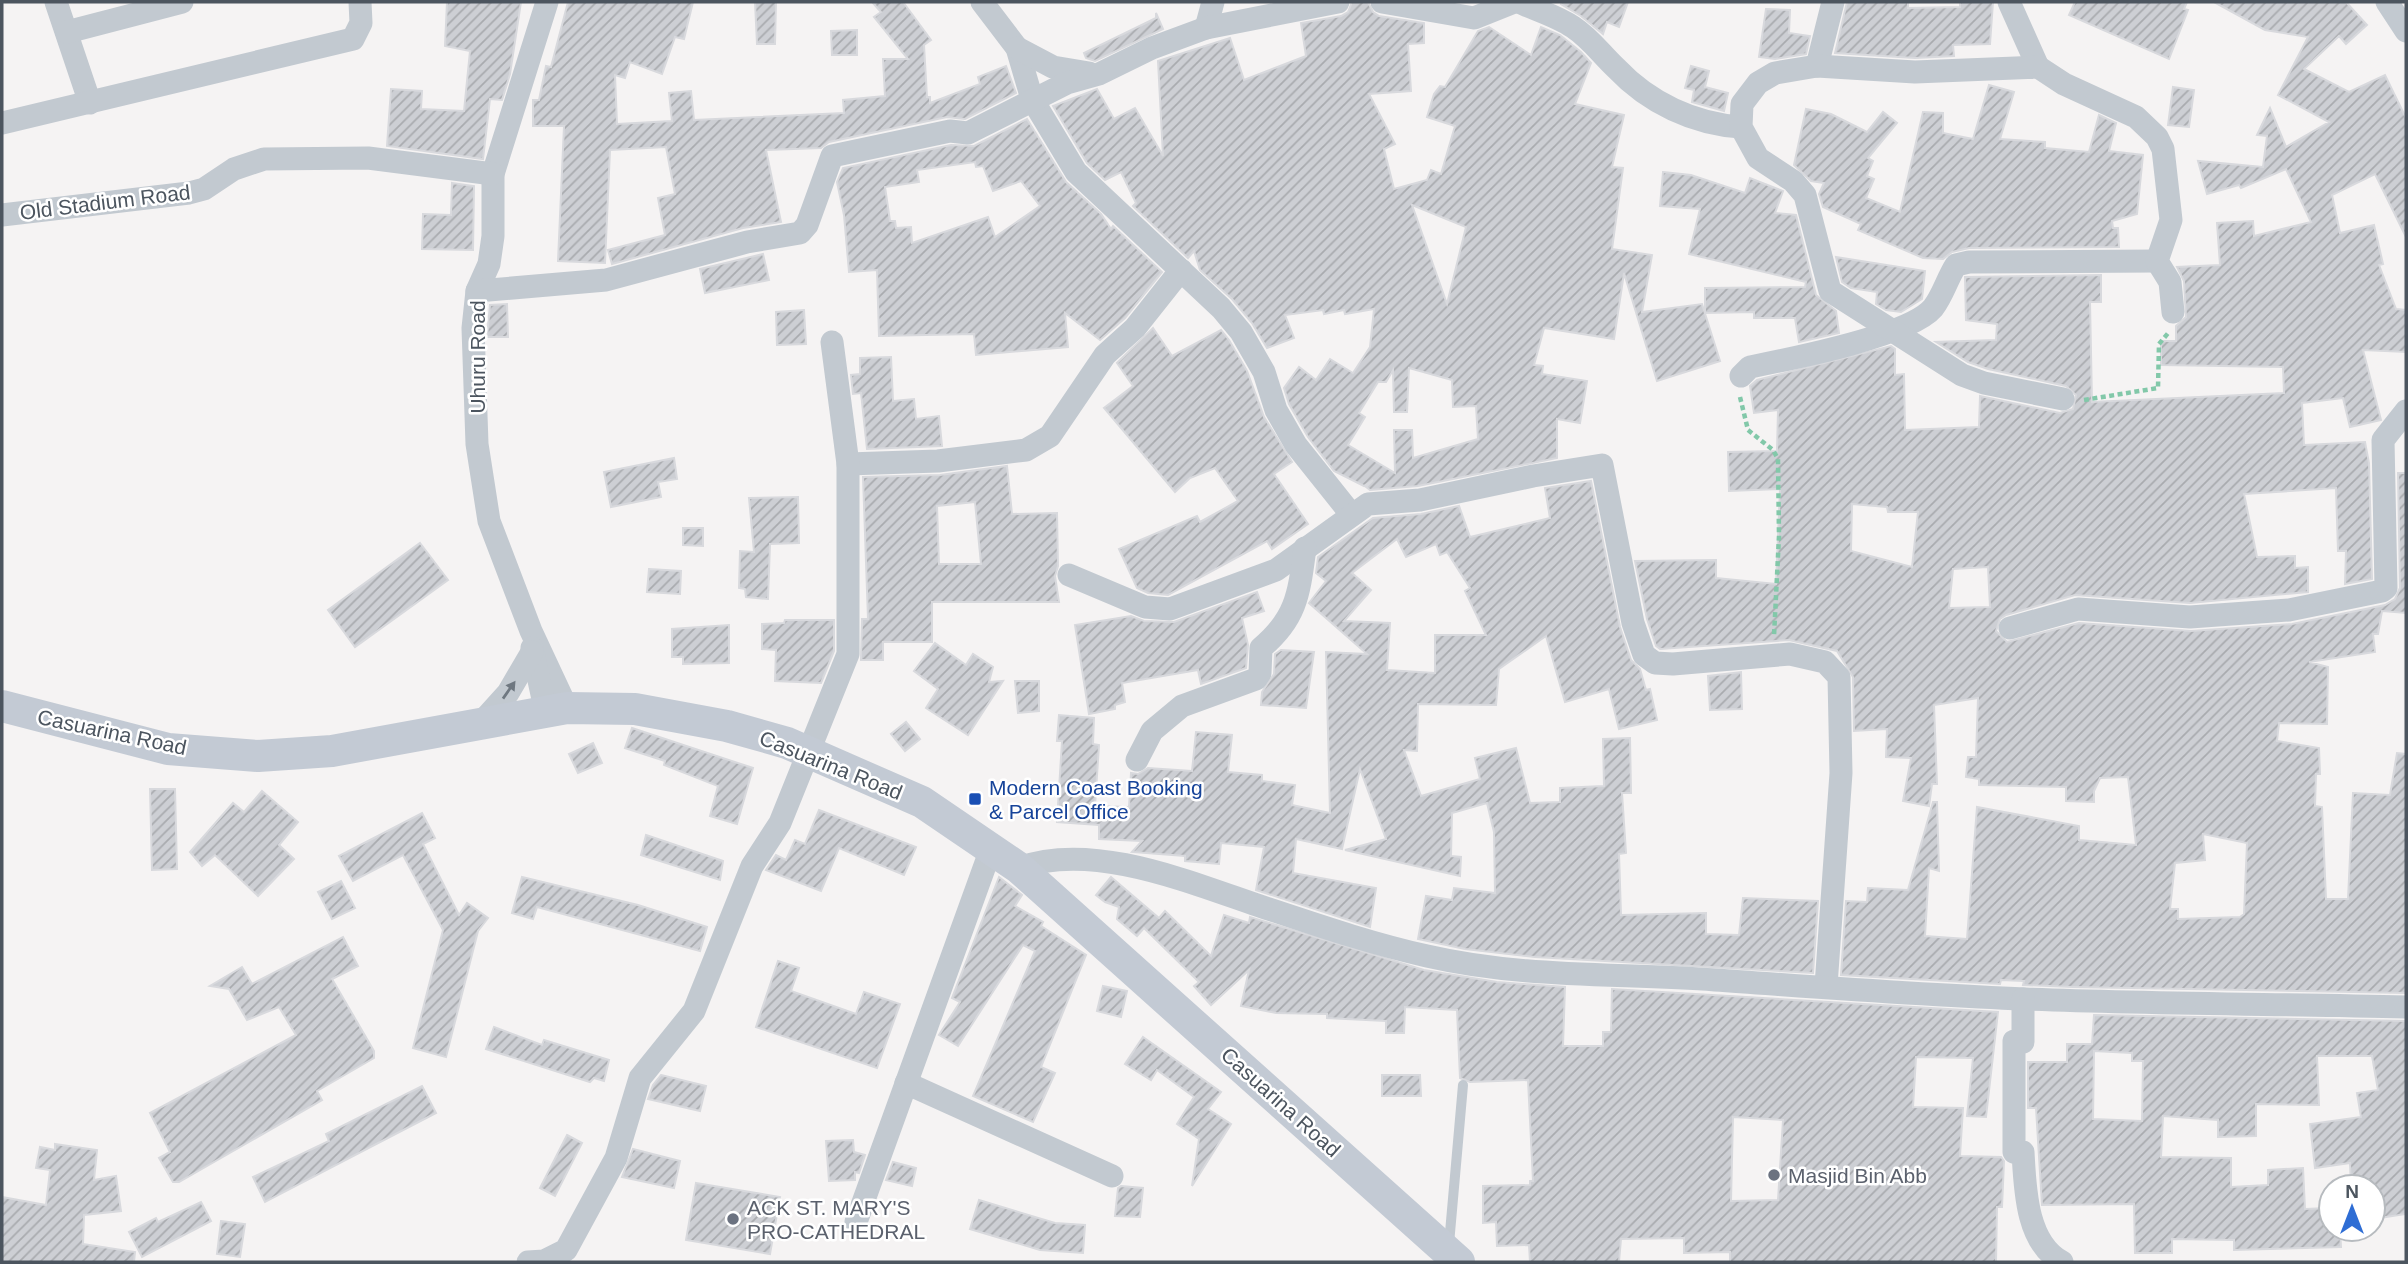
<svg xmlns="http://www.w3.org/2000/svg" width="2408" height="1264" font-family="Helvetica,sans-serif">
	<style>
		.building { fill: url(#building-hatch); stroke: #d8d9dd; stroke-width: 2; fill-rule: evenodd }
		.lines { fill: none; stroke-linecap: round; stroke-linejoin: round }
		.path { stroke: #82c8a9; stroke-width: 4.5; stroke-dasharray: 5 3.5; stroke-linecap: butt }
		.lane { stroke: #c2c9d0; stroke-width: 10 }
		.street { stroke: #c2c9d0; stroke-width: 23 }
		.secondary { stroke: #c3cad4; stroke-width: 32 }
		.oneway { fill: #6f7881 }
		.transit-dot { fill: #1a4fb4; stroke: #fff; stroke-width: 2.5 }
		.worship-dot { fill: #6b7280; stroke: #fff; stroke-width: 2.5 }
		.labels { text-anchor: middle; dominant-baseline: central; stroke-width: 5; stroke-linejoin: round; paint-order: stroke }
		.street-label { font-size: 21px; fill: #4c555f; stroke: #fff }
		.transit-label { font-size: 21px; fill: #164399; stroke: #fff; text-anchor: start }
		.worship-label { font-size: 21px; fill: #5b616d; stroke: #fff; text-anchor: start }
	</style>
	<defs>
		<pattern id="building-hatch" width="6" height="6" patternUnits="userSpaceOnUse" patternTransform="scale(1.75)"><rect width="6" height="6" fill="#cdcfd4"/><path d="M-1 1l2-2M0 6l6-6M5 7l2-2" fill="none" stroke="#a9abaf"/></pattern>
	</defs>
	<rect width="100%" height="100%" fill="#f5f3f3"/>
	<!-- building -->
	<g class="building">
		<path d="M447,2H521L510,74L502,100L490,99L483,159L387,146L391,89L422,91L421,109L464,111L470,51L445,46Z"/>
		<path d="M568,2H693L684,39L675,37L662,74L630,62L625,78L615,75L617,124L672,121L669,93L691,91L694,120L844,113L843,100L885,96L883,59H908L874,17L881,12L872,2H903L931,40L924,45L927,97H930V103L980,84L978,77L1006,66L1016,93L965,119L947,117L829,142L821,148L766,150L781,222L743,228L612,264L608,250L665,235L658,198L675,194L666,147L610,150L605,263L558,261L564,126H533V100H539L546,66L551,67Z"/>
		<path d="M755,2H776L775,44H757Z"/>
		<path d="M1352,2H1368L1373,12L1379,16L1424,23V43L1408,44L1411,91L1369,94L1395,144L1384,149L1394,189L1427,180L1431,170L1441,174L1455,126L1427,117L1434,94L1440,86L1445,87L1478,31L1489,27L1531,55L1541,27L1560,35L1581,52L1591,63L1575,104L1624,115L1612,167L1623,168L1612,249L1652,255L1642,312L1702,304L1720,361L1657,381L1624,273L1614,339L1544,328L1534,365L1543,366L1542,374L1587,381L1580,423L1557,419V458L1418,486L1370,490L1366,487L1373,480L1364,486L1334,471L1308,437L1289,404L1284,388L1299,367L1316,380L1330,359L1353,373L1370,347L1374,309L1345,314L1344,310L1324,314L1323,310L1285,315L1294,338L1267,348L1252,323L1232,299L1200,270L1194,251L1188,258L1133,206L1136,203L1121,172L1105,180L1087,163L1053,106L1097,89L1114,119L1135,108L1163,156L1158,61L1230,38L1244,80L1306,56L1301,23L1341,16L1348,12ZM1412,205L1466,227L1447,304ZM1409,368L1452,380L1453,407L1476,406L1478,439L1413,458L1412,430H1394L1395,473L1348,445L1365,417L1359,413L1378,382H1386L1393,370L1394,412H1407Z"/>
		<path d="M1562,2H1628L1619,27L1607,22L1603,34L1581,16L1561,4Z"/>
		<path d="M1847,2H1908V8L1960,7V2H1993L1990,44L1953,45L1954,56L1915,58L1835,53Z"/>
		<path d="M2075,2H2187L2184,9L2188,10L2169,59L2069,15Z"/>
		<path d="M2214,2H2346L2367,25L2346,44L2339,36L2304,69L2349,92L2385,75L2406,118V237L2375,174L2332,195L2340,233L2374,225L2383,264L2379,265L2396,309L2406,310V352L2363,350L2381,420L2350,427L2343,398L2302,403L2304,445L2365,442L2369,463L2372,579L2345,584L2346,551H2338L2336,488L2244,494L2257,557L2295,556V568L2308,567V592L2190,603L2075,595L2006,615L2000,619L1996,631L2007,642L2079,623L2191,631L2292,624L2385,605L2395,599L2400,588L2398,473H2406V613L2382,611L2378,634H2373L2375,652L2309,662L2328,667L2327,724L2279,723L2277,741L2319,748L2320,774H2316L2315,806L2322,807L2326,899H2348L2353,793L2390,795L2397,753L2406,754V993L2073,987L2023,985L2024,981L2001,980L2000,984L1841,975L1846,901L1867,902L1868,888L1908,890L1933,802H1937L1939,871L1929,868L1925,936L1967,939L1977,807L2079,826V840L2136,845L2128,777L2100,778L2094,791V802L2066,801V787L1979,785V779L1966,777L1968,757H1976L1978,698L1934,705L1937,784H1932L1929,806L1903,801L1911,758L1886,757L1887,729L1854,731L1853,677L1837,651L1789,640L1660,649L1656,646L1647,619L1635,561L1716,560V578L1776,584L1780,489L1729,491L1728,452L1777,451L1778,410L1754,413L1750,386L1757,380L1891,346L1895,349V375L1904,374L1905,430L1979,427L1980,396L2060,413L2073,409L2076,395L2066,386L1988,369L1968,362L1936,342L1996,340L1997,324L1966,320L1965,277L2101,275V302H2090L2092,402L2284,393L2283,367L2161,365V341H2176V326L2186,317L2184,281L2177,267L2220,265L2217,223L2253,221L2254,236L2311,222L2286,169L2241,188L2239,185L2207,194L2198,161L2263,167L2267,136L2257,135L2270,108L2286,147L2329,122L2278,95L2308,37L2265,30ZM1852,504L1887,507L1888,512H1918L1912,567L1851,551ZM1988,567L1990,607L1949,608L1953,569ZM2203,834L2247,843L2244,914L2240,917L2178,919V909H2170L2175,863L2205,860Z"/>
		<path d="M1766,9L1790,10L1789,33L1810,36L1806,54L1775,59L1759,57Z"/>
		<path d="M1156,13L1163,29L1095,61L1086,58L1084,53L1156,18Z"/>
		<path d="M857,30V55H832L831,31Z"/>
		<path d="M1691,66L1709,71L1705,87L1728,93L1724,111L1692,102L1694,90L1685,88Z"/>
		<path d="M1989,85L2014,92L2000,139L2045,142V148L2089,152L2099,115L2116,123L2109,151L2143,155L2137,214L2112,221L2113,228H2118L2119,247L1969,248L1952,252L1943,259L1923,258L1858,230L1861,224L1823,207L1819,194L1824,183L1811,181L1794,165L1806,109L1831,114L1867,132L1883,112L1897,123L1868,158L1873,161L1867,176L1874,179L1866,198L1900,212L1923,112L1943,113V133L1973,139Z"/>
		<path d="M2173,87L2194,90L2189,127L2168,125Z"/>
		<path d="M1027,119L1066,182L1101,214L1111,229L1113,226L1162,272L1125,318L1100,340L1065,313L1068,347L976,355L974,334L879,336L877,270L849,272L844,215L837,182L843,168L951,145L974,146ZM975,162L976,167L983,166L993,191L1021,181L1040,206L995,237L988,217L912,243L911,227L896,228L895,221H890L885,187L919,182L917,170Z"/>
		<path d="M1663,172L1691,175L1745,193L1750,178L1783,191L1775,213L1796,215L1816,295L1836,311L1839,333L1799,342L1795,318H1754V312L1705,313V288L1805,287L1806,282L1689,254L1700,209L1660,206Z"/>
		<path d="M452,183L474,186L473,250L422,249L423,214L451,215Z"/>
		<path d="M763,254L769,280L705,293L700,269Z"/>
		<path d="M1836,257L1925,271L1922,299L1901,312L1886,310L1876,304L1877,292L1851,288L1842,282Z"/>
		<path d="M507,304L508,337H487L490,305Z"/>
		<path d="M804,310L806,344L777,345L776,312Z"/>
		<path d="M1153,328L1172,356L1221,330L1229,340L1247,371L1264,417L1292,462L1274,474L1308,524L1272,549L1267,541L1168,595L1148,593L1137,588L1119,549L1197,516L1200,522L1238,501L1215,468L1190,478L1175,492L1104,408L1133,386L1117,363Z"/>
		<path d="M891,357L893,401L914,399L916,419L939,416L942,446L867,449L861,393L853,394L851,375L860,374V358Z"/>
		<path d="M674,458L677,479L658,482L661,497L611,507L604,472Z"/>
		<path d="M1007,466L1012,514L1057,513L1058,566L1055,576L1059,602H932V642H883V660H861L862,619H868L863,477L940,475ZM975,502L981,564H939L937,506Z"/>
		<path d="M1591,481L1620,627L1631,660L1640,669L1646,690L1650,689L1657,720L1619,729L1609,689L1565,702L1546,636L1499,669L1496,705L1418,704L1417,751L1404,750L1421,796L1480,779L1475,758L1516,748L1530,803L1560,802V788L1604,786L1603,739L1630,738L1631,793H1622L1626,853L1619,854L1621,915L1706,913V934L1739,935L1743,898L1818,901L1813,973L1535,957L1465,949L1418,939L1426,896L1452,900L1454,888L1495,893L1494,832L1487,803L1452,813L1451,856L1461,857L1460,876L1345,850L1386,839L1360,769L1342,849L1296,839L1293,873L1376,888L1370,927L1256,890L1264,847L1221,843L1219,864L1185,861V856L1132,852L1142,841L1099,839V825L1057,822L1062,741H1057L1059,715L1094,718L1093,744L1099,745L1095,806L1129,807L1131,773L1138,774L1148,768L1192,771L1196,732L1232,735L1228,772L1262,775V781L1295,785L1292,805L1330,813L1326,652L1367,654L1309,603L1326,581L1316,573L1318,557L1373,518L1421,514L1459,506L1470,537L1550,518L1545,488ZM1397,539L1406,557L1436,544L1440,555L1447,552L1470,588L1465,591L1486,635H1435V673L1387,670L1390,623L1344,621L1371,590L1352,573Z"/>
		<path d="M798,497L799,543L770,544L768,599L746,597L745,589L739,588L740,551L754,552L749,498Z"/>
		<path d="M683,528H703V546L683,545Z"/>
		<path d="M420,543L448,580L355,647L328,610Z"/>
		<path d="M649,569L681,571L680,594L647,592Z"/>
		<path d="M1257,592L1264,611L1242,618L1248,645L1246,668L1201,684L1198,670L1122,683L1125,702L1115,705V709L1089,714L1075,625L1131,616L1144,621L1174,622Z"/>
		<path d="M785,620H834V651L821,683L775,681L776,650L762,649V624L784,623Z"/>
		<path d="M729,625V663L683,664V657H672V629Z"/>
		<path d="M935,643L966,665L973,654L993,667L989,682L1003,681L968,735L926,708L938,689L914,671Z"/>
		<path d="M1281,650L1314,652L1306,708L1261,705L1262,692L1274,674L1275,654Z"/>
		<path d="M1741,672L1742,709L1710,710L1708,676Z"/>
		<path d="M1015,681H1039V711L1018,713Z"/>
		<path d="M906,722L920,739L905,751L891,734Z"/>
		<path d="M632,728L753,768L737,824L710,816L718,786L664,765L665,761L625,748Z"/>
		<path d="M593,743L602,763L578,773L569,754Z"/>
		<path d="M150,789H175L177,869L152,870Z"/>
		<path d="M262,791L298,822L279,845L294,859L258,896L215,855L202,866L190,852L233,803L244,812Z"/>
		<path d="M819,810L916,847L904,875L839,848L821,891L766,870L776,855L786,860L795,840L805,844Z"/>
		<path d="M422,813L435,838L423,844L459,915L467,903L488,918L478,931L446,1057L413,1048L443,930L403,855L353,881L339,856Z"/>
		<path d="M646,835L723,861L720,880L641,855Z"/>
		<path d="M522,877L638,905L707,927L700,951L537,907L533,919L512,913Z"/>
		<path d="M999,877L1022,895L1015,906L1043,922L1041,926L1086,955L1041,1067L1055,1073L1033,1122L973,1096L1035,951L1023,945L958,1046L939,1035L960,1002L952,998Z"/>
		<path d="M1111,877L1159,918L1165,911L1211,956L1224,915L1249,923L1250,917L1424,970L1497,982L1565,987L1563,1046H1603V1032H1611L1612,989L1998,1012L1986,1117L1967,1116L1973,1058L1916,1057L1913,1107L1963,1108L1960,1156L2001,1157L2004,1161L2002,1207H1997L1996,1262H1730V1252L1684,1253V1238L1621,1239L1619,1262H1530L1529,1245L1497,1246L1496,1222L1483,1223V1186L1530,1185V1181H1533L1528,1080L1470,1082L1460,1078L1457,1010L1405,1007L1404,1033H1386V1021L1327,1018V1014L1276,1013L1241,1006L1249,970L1211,1005L1194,986L1199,982L1144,928L1137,936L1117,919L1119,907L1105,902L1096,895ZM1733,1117L1783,1120L1778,1200L1731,1201Z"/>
		<path d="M341,881L355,908L332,919L318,892Z"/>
		<path d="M343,937L358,966L332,979L374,1051V1058L317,1091L322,1100L179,1182H173L159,1158L170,1152L150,1113L296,1035L279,1007L247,1020L229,989L210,986L242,967L252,984Z"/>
		<path d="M778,961L799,968L791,991L856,1014L864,992L900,1004L877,1068L756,1027Z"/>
		<path d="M1103,986L1127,991L1121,1017L1097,1011Z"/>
		<path d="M2094,1015L2406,1021V1214L2373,1219V1187H2351L2350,1163L2315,1168L2310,1124L2361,1117L2357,1093L2378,1090L2372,1056H2317L2319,1105L2256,1104V1136L2218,1137V1120L2163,1116L2161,1157L2231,1158V1187L2268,1185V1170L2303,1168L2305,1209L2327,1208L2329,1226L2340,1229L2341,1247L2234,1250V1240L2172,1239V1253H2135L2134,1204L2042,1205L2036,1108H2028V1062H2067V1044H2092ZM2094,1051L2132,1053V1061H2143L2142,1121L2093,1119Z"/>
		<path d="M494,1027L542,1045L544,1040L609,1060L604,1081L594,1078L590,1082L486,1049Z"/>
		<path d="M1143,1037L1221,1092L1208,1109L1231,1124L1192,1186L1199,1139L1177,1124L1194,1097L1157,1070L1151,1080L1125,1064Z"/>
		<path d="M661,1075L706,1086L700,1111L648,1099L653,1085Z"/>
		<path d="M1382,1075H1420L1421,1096H1382Z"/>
		<path d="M422,1086L436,1113L265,1202L253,1177L329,1141L326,1134Z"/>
		<path d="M567,1135L582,1143L555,1196L540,1188Z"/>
		<path d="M853,1140L854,1152L865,1155L859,1173L855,1172V1180L829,1181L826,1141Z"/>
		<path d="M55,1144L97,1150L94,1180L116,1176L121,1211L84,1215L83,1244L135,1252L134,1262H2V1197L46,1205L50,1170L36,1168L40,1147L55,1150Z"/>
		<path d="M633,1149L680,1161L674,1188L622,1177Z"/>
		<path d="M893,1162L916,1168L912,1186L886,1180Z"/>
		<path d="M696,1183L780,1197L770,1254L686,1240Z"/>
		<path d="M1121,1186L1143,1188L1140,1217L1115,1216L1118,1188Z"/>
		<path d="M979,1200L1055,1223L1085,1225L1083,1253L1040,1250L970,1229Z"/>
		<path d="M201,1202L211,1221L142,1257L129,1232L156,1218L158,1222Z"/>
		<path d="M221,1221L245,1224L240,1257L217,1254Z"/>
	</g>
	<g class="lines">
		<!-- path -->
		<g class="path">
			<path d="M1740,397L1748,430L1773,450L1778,459L1779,536L1774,636"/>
			<path d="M2084,400L2158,388L2159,344L2169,332"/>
		</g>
		<!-- lane -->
		<path class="lane" d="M1449,1244L1463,1085"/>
		<!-- street -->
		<g class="street">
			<path d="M56,2L90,103"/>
			<path d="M547,2L493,174V236L489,264L477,291L473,328L477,444L489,521L531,631L567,708"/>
			<path d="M982,2L1017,48L1032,99L1076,172L1221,308L1241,332L1264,372L1276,410L1296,445L1351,514"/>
			<path d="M1382,2L1474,18L1514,2"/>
			<path d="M1519,2C1536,10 1557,16 1573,27C1591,39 1601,54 1616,68C1649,103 1694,124 1741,127"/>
			<path d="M2009,2L2038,67"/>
			<path d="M2387,2L2406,31"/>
			<path d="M1206,28L1213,2"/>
			<path d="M67,32L182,2"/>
			<path d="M1017,48L1053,67L1089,73"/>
			<path d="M1817,66L1833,2"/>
			<path d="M2,123L353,39L361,23L360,2"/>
			<path d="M2,215L189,193L204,189L234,169L264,159L368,158L493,174"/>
			<path d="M477,291L606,280L747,242L800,233L807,225L832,156L950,131L968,133L1067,83L1099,74L1152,48L1206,28L1338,2"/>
			<path d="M1741,376L1750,367C1790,359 1909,336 1933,308C1943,295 1947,279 1956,265L1969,262L2157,261"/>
			<path d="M2063,399L1984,383L1962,375L1830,291L1805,195L1793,181L1758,158L1741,127L1742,104L1758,83L1775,73L1817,66L1915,72L2038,67L2064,84L2136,117L2157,137L2163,149L2171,220L2157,261L2170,282L2173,312"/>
			<path d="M848,464L938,461L1026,450L1050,436L1105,355L1135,328L1181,270"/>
			<path d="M1069,575L1145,607L1170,609L1276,570L1368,504L1420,500L1533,476L1602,465L1633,623L1644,655L1655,663L1673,664L1790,654L1825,662L1839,677L1841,773L1826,986"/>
			<path d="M2010,628L2078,609L2190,617L2289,610L2382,591L2386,588L2383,440L2406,411"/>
			<path d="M532,648L546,713"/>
			<path d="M480,724L508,693L532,652"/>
			<path d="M1137,760L1152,731L1182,706L1256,679L1260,673L1261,648C1297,618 1299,593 1305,548"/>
			<path d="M1019,868C1097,839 1202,888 1278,912C1326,928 1377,945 1427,956C1522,978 1618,973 1715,980C1818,987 1921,995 2025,999C2152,1004 2279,1004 2406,1007"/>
			<path d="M2023,999V1042L2014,1041V1152H2023C2025,1188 2026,1243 2062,1262"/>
			<path d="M906,1083L1112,1176"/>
			<path d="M856,1222L991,849"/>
			<path d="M528,1262L544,1261L566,1250L616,1158L640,1078L694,1011L752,866L780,823L848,654V464L832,342"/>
		</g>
		<!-- secondary -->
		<path class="secondary" d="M2,706L168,749L258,756L332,751L567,708L635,709L727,726L787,743L922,802L1019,868L1459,1262"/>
	</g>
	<!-- one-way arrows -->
	<defs><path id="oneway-solid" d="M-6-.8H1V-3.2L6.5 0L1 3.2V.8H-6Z" transform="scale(1.75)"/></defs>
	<use class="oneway" href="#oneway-solid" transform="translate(509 690) rotate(-55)"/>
	<!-- markers -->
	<rect class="transit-dot" x="968" y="792" width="14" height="14" rx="3.5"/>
	<g class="worship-dot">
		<circle cx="1774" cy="1175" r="7"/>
		<circle cx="733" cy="1219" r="7"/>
	</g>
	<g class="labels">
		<!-- street labels -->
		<g class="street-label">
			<text transform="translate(105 202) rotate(-7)">Old Stadium Road</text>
			<text transform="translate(477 357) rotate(-90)">Uhuru Road</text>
			<text transform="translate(112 732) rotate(12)">Casuarina Road</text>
			<text transform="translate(831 765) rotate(22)">Casuarina Road</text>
			<text transform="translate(1281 1102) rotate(42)">Casuarina Road</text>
		</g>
		<!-- transit labels -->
		<g class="transit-label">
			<text x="989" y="787">Modern Coast Booking<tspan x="989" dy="24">&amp; Parcel Office</tspan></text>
		</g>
		<!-- worship labels -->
		<g class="worship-label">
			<text x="1788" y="1175">Masjid Bin Abb</text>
			<text x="747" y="1207">ACK ST. MARY'S<tspan x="747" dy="24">PRO-CATHEDRAL</tspan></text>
		</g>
	</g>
	<!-- border -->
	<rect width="2408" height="1264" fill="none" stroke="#4c555f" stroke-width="7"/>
	<!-- north arrow -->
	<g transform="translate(2352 1208)"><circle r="33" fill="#ffffff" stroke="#b7bbbf" stroke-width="2"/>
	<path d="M0-5L12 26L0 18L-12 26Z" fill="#2e6dd4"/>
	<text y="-10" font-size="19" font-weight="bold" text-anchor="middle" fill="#4c555f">N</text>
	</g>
</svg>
